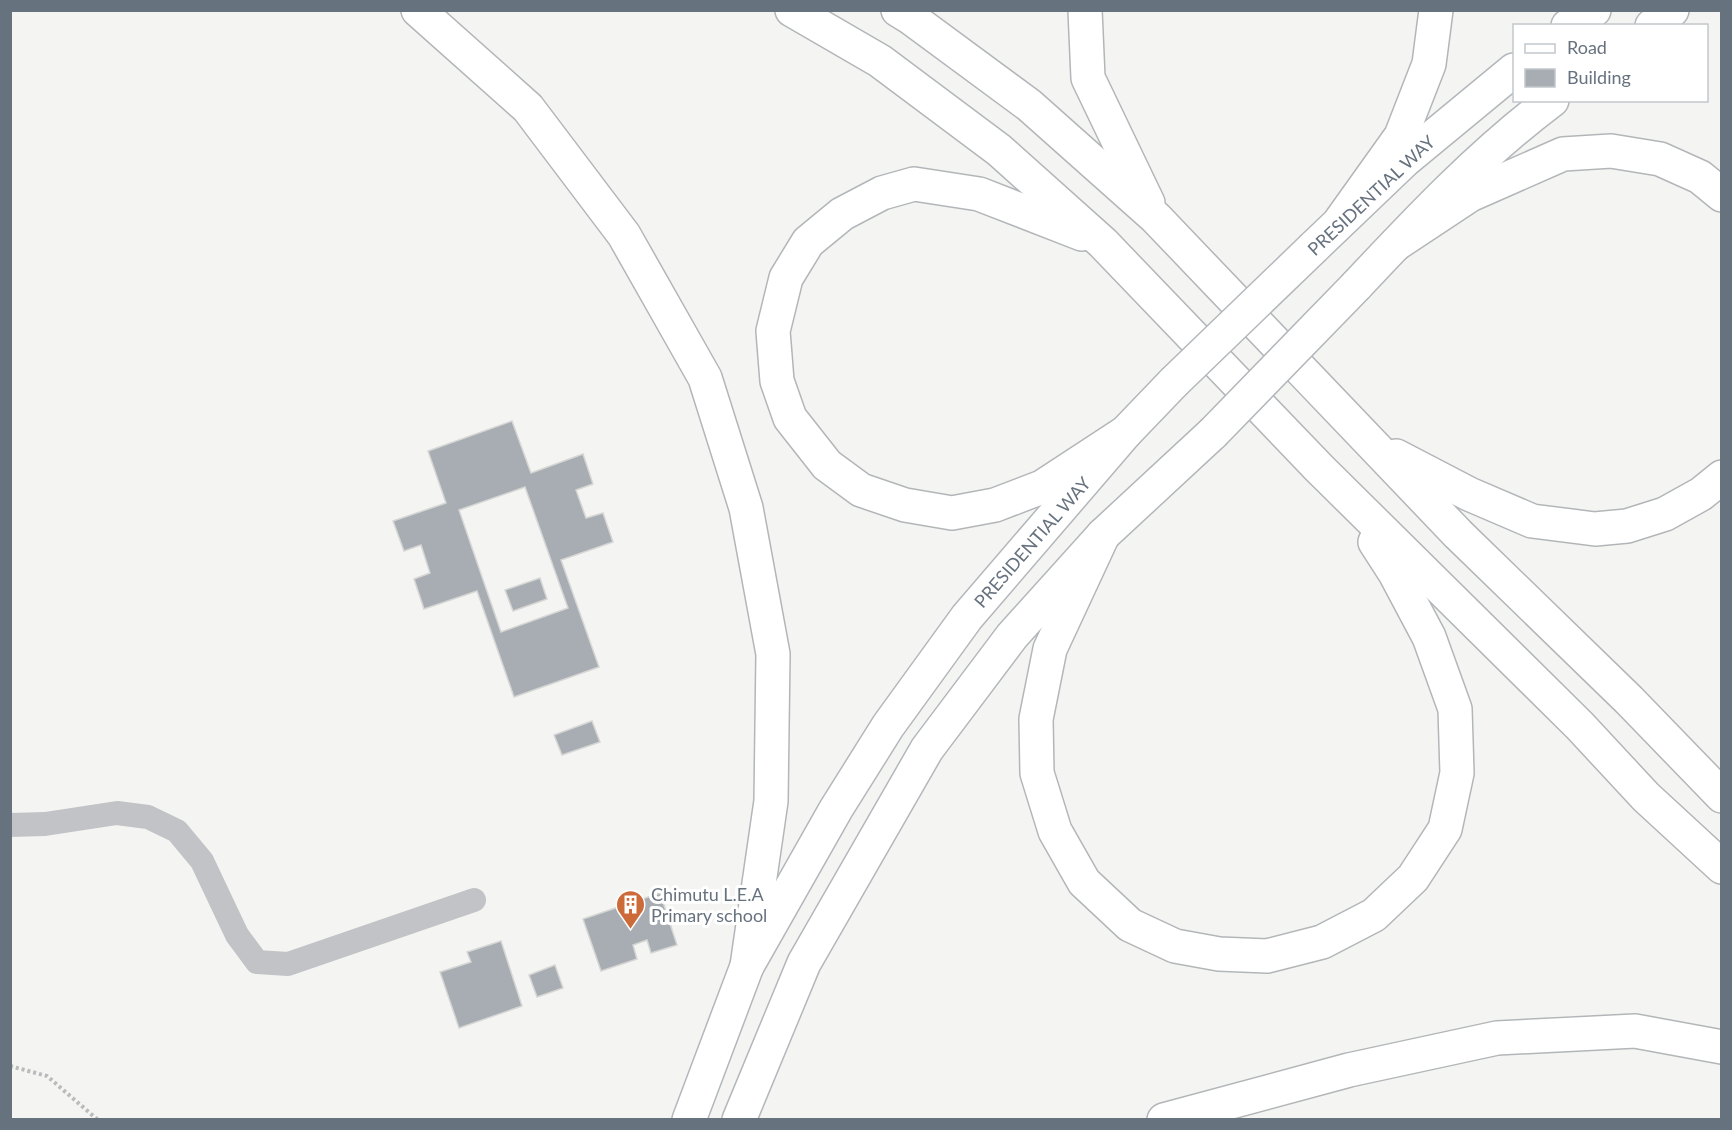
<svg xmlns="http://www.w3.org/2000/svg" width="1732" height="1130" font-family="Lato,sans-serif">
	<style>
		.building { fill: #a7adb3; stroke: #d6d6d4; stroke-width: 1.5; fill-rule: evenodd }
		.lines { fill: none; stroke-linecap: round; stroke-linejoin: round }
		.secondary-casing { stroke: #b3b7bb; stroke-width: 36 }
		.highway-casing { stroke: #b3b6b9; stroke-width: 36 }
		.path { stroke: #b8babc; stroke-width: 4; stroke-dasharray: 3 3; stroke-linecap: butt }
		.street { stroke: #c1c3c6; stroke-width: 24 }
		.secondary { stroke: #fff; stroke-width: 33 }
		.highway { stroke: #fff; stroke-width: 33 }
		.secondary-bridge-casing { stroke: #b3b7bb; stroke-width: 36; stroke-linecap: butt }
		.secondary-bridge { stroke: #fff; stroke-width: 33 }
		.labels { text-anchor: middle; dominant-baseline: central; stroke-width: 6; stroke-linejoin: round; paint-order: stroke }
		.street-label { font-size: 18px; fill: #67727f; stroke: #fff }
		.poi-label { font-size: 18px; fill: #67727f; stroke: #fff; text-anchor: start }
	</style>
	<rect width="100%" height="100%" fill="#f4f5f2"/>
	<!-- building -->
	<g class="building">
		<path d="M512,421L531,473L583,454L593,484L576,490L586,518L603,513L613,542L561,560L599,667L514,697L477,591L424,609L414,579L430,573L421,545L404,551L393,521L446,503L428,451ZM525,487L568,608L501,632L459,510Z"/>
		<path d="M540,578L547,599L513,611L505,590Z"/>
		<path d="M592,721L600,742L562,755L554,735Z"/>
		<path d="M660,893L677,945L651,953L647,940L633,945L637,959L601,971L583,919Z"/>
		<path d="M501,941L522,1006L459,1028L440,972L471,962L467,952Z"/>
		<path d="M555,965L563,988L537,997L529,975Z"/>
	</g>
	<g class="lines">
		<defs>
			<g id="secondary">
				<path d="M1568,26L1594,10"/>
				<path d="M1652,26L1672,10"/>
				<path d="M1314,247L1405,160L1514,70"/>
				<path d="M1356,286C1418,220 1479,155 1552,100"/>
				<path d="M689,1120L747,966L836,809L888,726L967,617L1126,432L1174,382"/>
				<path d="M739,1120L804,963L927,749L1012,636L1103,535L1213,433"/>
			</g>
			<g id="highway">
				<path d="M418,10L528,108L624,235L705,378L746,508L773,654L771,801L747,966"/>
				<path d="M792,10L880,61L999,150L1103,243L1319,468L1580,726L1646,797L1722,867"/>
				<path d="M898,10L911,18L1029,105L1156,218L1458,534L1629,700L1722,796"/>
				<path d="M1085,10L1088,78L1148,203"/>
				<path d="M1341,220L1401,136L1429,64L1436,10"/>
				<path d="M1082,234L979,194L914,184L882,193L842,214L808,242L786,278L773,331L777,381L790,418L827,465L861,490L905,505L952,513L995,505L1042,487L1126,432"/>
				<path d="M1396,244L1470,195L1563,154L1611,151L1660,159L1700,177L1722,195"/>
				<path d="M1396,456L1469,494L1532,521L1595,529L1627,526L1665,514L1701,494L1722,477"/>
				<path d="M1103,535L1050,649L1036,719L1037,773L1055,831L1084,882L1130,925L1175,946L1219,954L1267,956L1322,942L1374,915L1413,878L1445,829L1457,773L1455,709L1429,637L1395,573L1375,542"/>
				<path d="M1164,1120L1349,1070L1497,1038L1635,1031L1722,1047"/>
			</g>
		</defs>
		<!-- secondary casing -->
		<use href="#secondary" class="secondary-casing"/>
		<!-- highway casing -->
		<use href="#highway" class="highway-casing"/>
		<!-- path -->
		<path class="path" d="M10,1066L47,1076L98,1120"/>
		<!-- street -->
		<path class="street" d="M10,825L45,824L117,813L148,817L177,831L202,861L237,935L257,962L288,964L474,900"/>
		<!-- secondary -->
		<use href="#secondary" class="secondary"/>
		<!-- highway -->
		<use href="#highway" class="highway"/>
		<defs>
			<g id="secondary-bridge">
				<path d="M1174,382L1314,247"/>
				<path d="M1213,433L1356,286"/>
			</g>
		</defs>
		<!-- secondary-bridge casing -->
		<use href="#secondary-bridge" class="secondary-bridge-casing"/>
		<!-- secondary-bridge -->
		<use href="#secondary-bridge" class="secondary-bridge"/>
	</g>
	<!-- icons -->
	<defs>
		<symbol id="building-pin" viewBox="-11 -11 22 30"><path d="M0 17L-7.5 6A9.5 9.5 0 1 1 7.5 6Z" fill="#cd6a39" stroke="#fff"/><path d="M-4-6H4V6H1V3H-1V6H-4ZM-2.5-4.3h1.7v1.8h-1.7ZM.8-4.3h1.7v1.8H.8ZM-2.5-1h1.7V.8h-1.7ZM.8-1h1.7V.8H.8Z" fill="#fff"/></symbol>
	</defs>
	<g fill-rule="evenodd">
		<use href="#building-pin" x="614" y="888" width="33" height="45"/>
	</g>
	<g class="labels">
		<!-- street labels -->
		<g class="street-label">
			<text transform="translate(1371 195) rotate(-43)">PRESIDENTIAL WAY</text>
			<text transform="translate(1032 542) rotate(-49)">PRESIDENTIAL WAY</text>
		</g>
		<!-- poi labels -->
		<g class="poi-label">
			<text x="651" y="894">Chimutu L.E.A<tspan x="651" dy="21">Primary school</tspan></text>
		</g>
	</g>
	<!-- border -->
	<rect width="1732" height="1130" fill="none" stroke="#67727f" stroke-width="24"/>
	<!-- legend -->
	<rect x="1513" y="24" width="195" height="78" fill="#ffffff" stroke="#c2c7cc" stroke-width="1.5"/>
	<rect x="1525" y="44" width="30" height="9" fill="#ffffff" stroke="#c2c7cc" stroke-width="1.5"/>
	<text x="1567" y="54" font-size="18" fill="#67727f">Road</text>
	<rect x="1525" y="69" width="30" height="18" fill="#a7adb3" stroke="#c2c7cc" stroke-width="1.5"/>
	<text x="1567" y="84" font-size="18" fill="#67727f">Building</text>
</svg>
